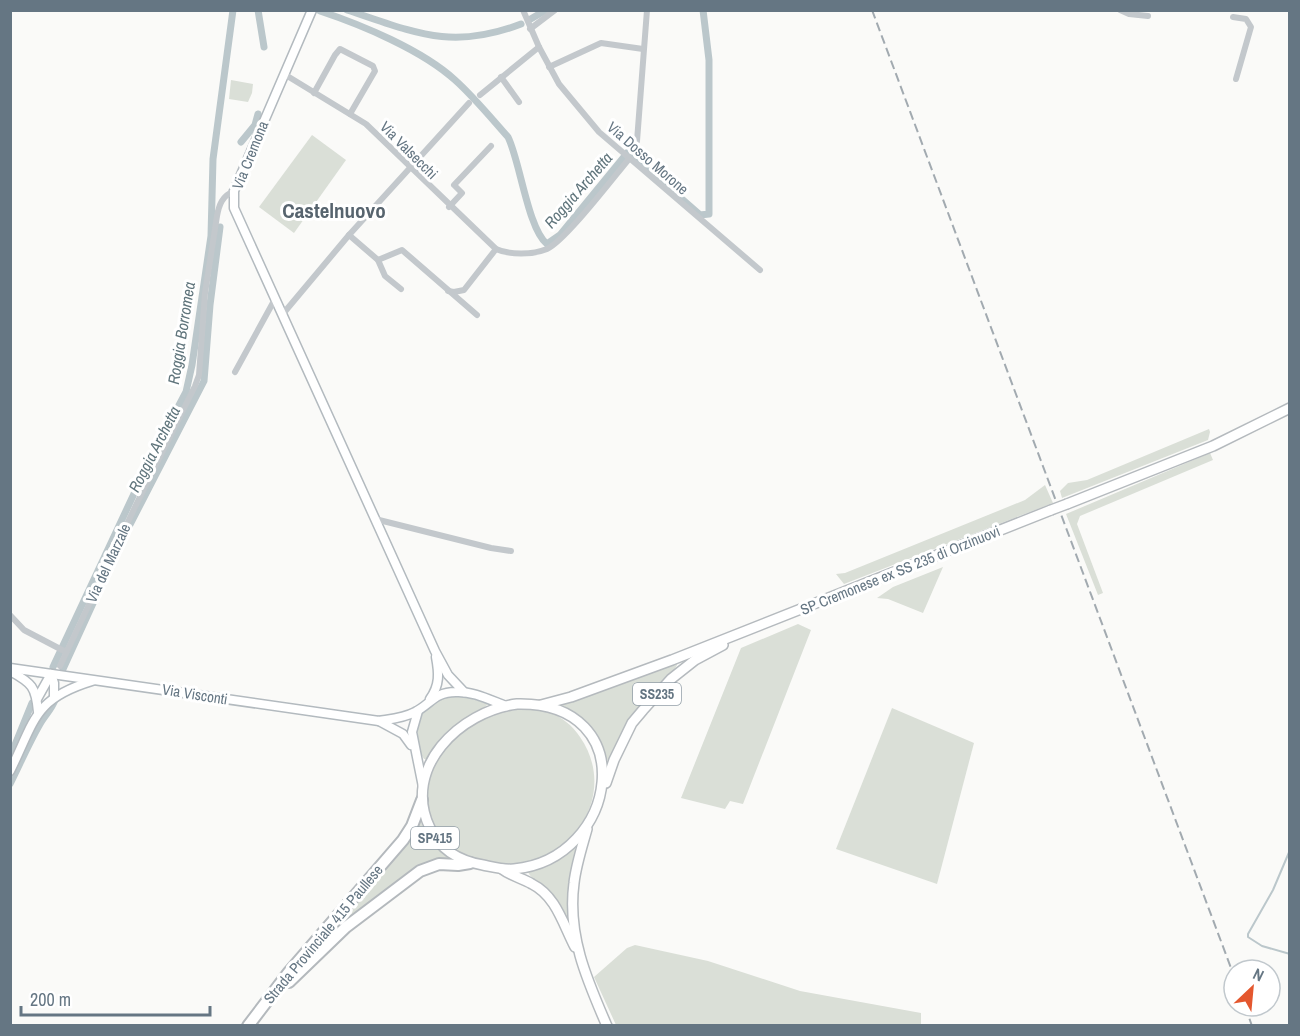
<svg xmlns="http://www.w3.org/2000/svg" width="1300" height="1036" font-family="'Archivo Narrow',sans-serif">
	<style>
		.green { fill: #dadfd7 }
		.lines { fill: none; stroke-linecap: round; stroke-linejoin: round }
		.stream { stroke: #bbc7cb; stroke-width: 2 }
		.canal { stroke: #bbc7cb; stroke-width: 7 }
		.secondary-casing { stroke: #b3babf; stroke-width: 11 }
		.primary-casing { stroke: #b5babe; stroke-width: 12 }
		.highway-casing { stroke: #b4b9bd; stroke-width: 14 }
		.street { stroke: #c3c8cc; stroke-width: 6 }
		.secondary { stroke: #fff; stroke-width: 8 }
		.primary { stroke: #fff; stroke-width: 9 }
		.highway { stroke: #fff; stroke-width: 10 }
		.rail { stroke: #a2aab0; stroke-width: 2; stroke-dasharray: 9 4.5; stroke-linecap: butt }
		.primary-bridge-casing { stroke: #b5babe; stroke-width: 12; stroke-linecap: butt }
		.primary-bridge { stroke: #fff; stroke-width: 9 }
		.labels { text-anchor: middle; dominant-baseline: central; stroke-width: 6; stroke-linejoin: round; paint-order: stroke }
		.shield { fill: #fff; stroke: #939fa8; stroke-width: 1.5 }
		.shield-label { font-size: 14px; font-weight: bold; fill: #657683 }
		.street-label { font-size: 15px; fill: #657683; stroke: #fff }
		.water-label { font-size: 16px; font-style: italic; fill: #60757c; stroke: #fff }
		.district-label { font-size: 21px; font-weight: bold; fill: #57646e; stroke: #fff }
	</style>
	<rect width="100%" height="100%" fill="#fafaf8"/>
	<!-- green -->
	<g class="green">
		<path d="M231,80L253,84L252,93L248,102L229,99Z"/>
		<path d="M312,135L346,160L294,233L259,207Z"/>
		<path d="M1209,429L1210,432L1208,440L1062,498L1060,491L1068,483L1087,480Z"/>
		<path d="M1210,453L1213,460L1080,516L1077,524L1103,593L1098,595L1066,514Z"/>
		<path d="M1045,485L1053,503L844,584L836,574L845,573L1025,500Z"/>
		<path d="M943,567L923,613L888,599L877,598L893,587Z"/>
		<path d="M798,624L811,630L743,804L730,801L725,809L681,798L741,648Z"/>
		<path d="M678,661C677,672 659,684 651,692C633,713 620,736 610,761L606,759C600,731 585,720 562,705V702Z"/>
		<path d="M452,696H463L488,704L484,708C458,719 443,736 427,759H424C405,729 420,705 452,696Z"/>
		<path d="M892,708L974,743L937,884L836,849Z"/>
		<path d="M516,710C527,710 538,709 548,712C561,716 573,726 580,737C614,786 584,847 529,861C521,863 510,868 502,868C494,867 484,862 476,860C469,858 460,856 454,852C420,827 421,784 443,751C448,744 454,736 461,731C477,719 497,712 516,710Z"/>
		<path d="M419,821L421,822L429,838L450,860H435L417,867L345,921L329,935H327Z"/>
		<path d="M574,847L577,850L570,881L568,919C560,908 555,895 543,886C537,881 532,880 528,872L558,860Z"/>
		<path d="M635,945L708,961L800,991L921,1013V1025H616L594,977L627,948Z"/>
	</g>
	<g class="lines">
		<!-- stream -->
		<path class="stream" d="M1290,850L1273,890L1248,934V937L1262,946L1290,954"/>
		<!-- canal -->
		<g class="canal">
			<path d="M258,10L264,47"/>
			<path d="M347,10C414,32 451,51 521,24"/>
			<path d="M320,11C362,25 422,50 455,80C474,97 491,118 508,137C520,161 528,229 547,244L560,235L628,152L700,215L709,214V60L703,10"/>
			<path d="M529,20L546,10"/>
			<path d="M241,142L255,125L258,114"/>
			<path d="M121,542L204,381L210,305L220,227"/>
			<path d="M53,667L147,466L186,392L192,365L211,236L213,159L233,10"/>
			<path d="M63,669L115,555"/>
			<path d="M10,757L32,703"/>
			<path d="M10,784C20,764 29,743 40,724C45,715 52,709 55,700"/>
		</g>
		<defs>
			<g id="secondary">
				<path d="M312,10L234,191V208L435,651L448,675L464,692"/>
				<path d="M10,668L379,721C391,719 404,718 415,712C431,704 434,692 456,692C473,691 490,700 506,706"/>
				<path d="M10,671C32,683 36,687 38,712"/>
				<path d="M51,674L54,683V697"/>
				<path d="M37,699L51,674"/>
				<path d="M430,699C440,685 439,673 436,657"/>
				<path d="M418,711L412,732L423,787"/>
				<path d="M379,721L403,734L411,745"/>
				<path d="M10,771C35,721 33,699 92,681"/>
			</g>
			<g id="primary">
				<path d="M1067,504L1213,446L1290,408"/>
				<path d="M517,704C643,701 619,859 514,869C504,870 493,867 483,865C460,861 440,850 430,828C401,768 460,711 517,704Z"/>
				<path d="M541,705L571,697L672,660L1051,510"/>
				<path d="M606,783L614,760L632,723L643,710L671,679L695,660L723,645"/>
				<path d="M587,829C582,847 576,865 574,883C567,935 587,980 607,1026"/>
				<path d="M502,869C511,876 522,878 532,884C556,896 563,924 575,947"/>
			</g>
			<g id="highway">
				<path d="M289,982L346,927L420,871L439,864L458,865L470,863"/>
				<path d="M248,1026L289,972L403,840L412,826L422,800"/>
			</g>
		</defs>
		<!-- secondary casing -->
		<use href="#secondary" class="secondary-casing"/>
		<!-- primary casing -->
		<use href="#primary" class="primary-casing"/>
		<!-- highway casing -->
		<use href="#highway" class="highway-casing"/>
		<!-- street -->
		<g class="street">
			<path d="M523,10L539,47L559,84L599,132L760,270"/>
			<path d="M1120,10L1129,14L1148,16"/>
			<path d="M1233,17L1246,19L1251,27L1236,79"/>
			<path d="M530,29L555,10"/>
			<path d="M549,67L601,43L643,49"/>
			<path d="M284,74L366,124L496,249C509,255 533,255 547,249C565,241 613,178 629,159"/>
			<path d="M501,77L519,102"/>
			<path d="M314,93L335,55L340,49L373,66L375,71L350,114"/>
			<path d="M480,95L539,47"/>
			<path d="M637,141L647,10"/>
			<path d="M449,207L462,193L454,185L491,146"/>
			<path d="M349,235L378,260L385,276L401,289"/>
			<path d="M378,260L402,250L477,315"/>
			<path d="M448,291L454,292L464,290L496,249"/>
			<path d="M282,315L349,235L469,103"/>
			<path d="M235,372L275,299"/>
			<path d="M375,519L491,548L511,551"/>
			<path d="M10,615L24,630L66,652"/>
			<path d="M60,666L135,507L195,386L199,375L205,293L217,216C219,205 222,196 234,191"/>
		</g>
		<!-- secondary -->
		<use href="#secondary" class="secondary"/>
		<!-- primary -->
		<use href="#primary" class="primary"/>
		<!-- highway -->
		<use href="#highway" class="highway"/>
		<!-- rail -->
		<g class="rail">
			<path d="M872,10L1234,976"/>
			<path d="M1245,1006L1252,1026"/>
		</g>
		<defs>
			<path id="primary-bridge" d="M1051,510L1067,504"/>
		</defs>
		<!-- primary-bridge casing -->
		<use href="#primary-bridge" class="primary-bridge-casing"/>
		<!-- primary-bridge -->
		<use href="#primary-bridge" class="primary-bridge"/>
	</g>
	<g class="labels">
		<!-- shield labels -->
		<g class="shield">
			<rect x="633" y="683" width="48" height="22" rx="4.5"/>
			<rect x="411" y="827" width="48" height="22" rx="4.5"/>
		</g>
		<g class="shield-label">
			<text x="657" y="694">SS235</text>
			<text x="435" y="838">SP415</text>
		</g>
		<!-- street labels -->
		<g class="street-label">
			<text transform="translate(409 150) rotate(45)">Via Valsecchi</text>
			<text transform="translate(250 155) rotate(-68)">Via Cremona</text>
			<text transform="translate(648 158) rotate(41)">Via Dosso Morone</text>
			<text transform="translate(108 563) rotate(-65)">Via del Marzale</text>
			<text transform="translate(900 570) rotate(-22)">SP Cremonese ex SS 235 di Orzinuovi</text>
			<text transform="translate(195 694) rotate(9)">Via Visconti</text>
			<text transform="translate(323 934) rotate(-50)">Strada Provinciale 415 Paullese</text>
		</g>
		<!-- water labels -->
		<g class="water-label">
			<text transform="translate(578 190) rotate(-49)">Roggia Archetta</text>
			<text transform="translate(181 333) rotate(-81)">Roggia Borromea</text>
			<text transform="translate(154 449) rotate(-63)">Roggia Archetta</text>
		</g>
		<!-- district labels -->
		<g class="district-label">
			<text x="334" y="210">Castelnuovo</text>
		</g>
	</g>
	<!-- border -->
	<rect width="1300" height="1036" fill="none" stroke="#657683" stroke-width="24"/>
	<!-- north arrow -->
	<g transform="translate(1252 988) rotate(26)"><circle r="28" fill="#ffffff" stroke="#c1c8cd" stroke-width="1.5"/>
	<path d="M0-4.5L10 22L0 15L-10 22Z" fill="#e4572e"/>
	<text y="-9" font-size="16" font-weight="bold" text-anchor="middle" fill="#657683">N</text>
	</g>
	<!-- scale -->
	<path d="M21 1006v9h189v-9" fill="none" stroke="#657683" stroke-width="3"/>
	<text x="30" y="1006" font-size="18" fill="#657683" stroke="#ffffff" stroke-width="4.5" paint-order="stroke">200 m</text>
</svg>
